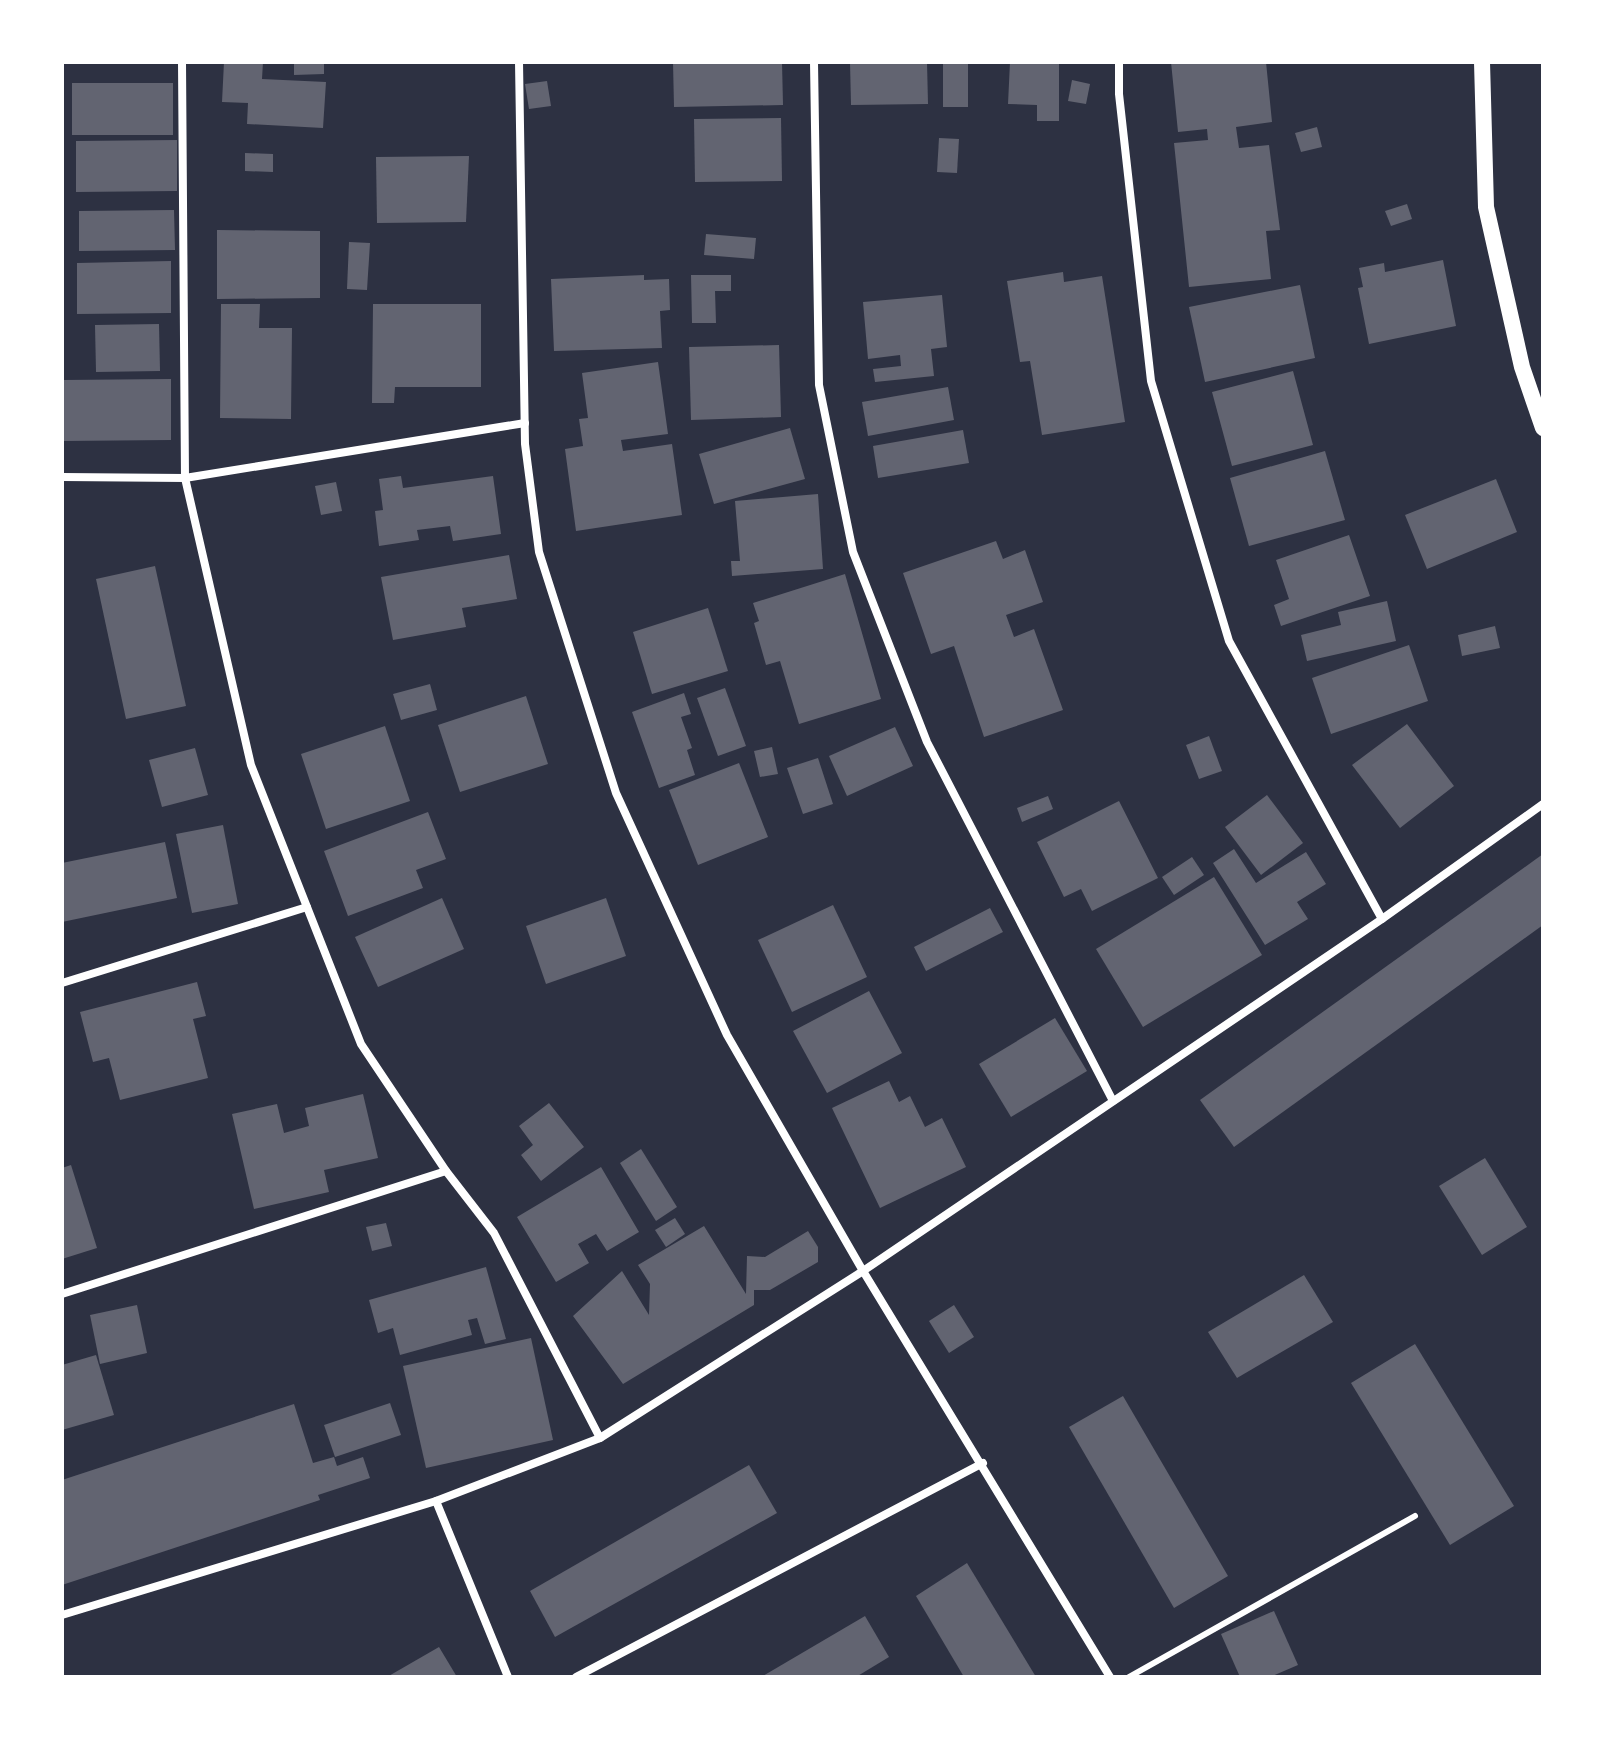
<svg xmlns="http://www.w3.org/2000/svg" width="1605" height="1739" font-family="Jost,sans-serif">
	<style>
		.building { fill: #626471 }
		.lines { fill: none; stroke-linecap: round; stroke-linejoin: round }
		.service { stroke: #fff; stroke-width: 6 }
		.minor { stroke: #fff; stroke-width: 8 }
		.secondary { stroke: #fff; stroke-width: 16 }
	</style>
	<rect width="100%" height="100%" fill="#2d3142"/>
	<!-- building -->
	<g class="building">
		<path d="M224,62H263L262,79L326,82L323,128L247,124L248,103L222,102Z"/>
		<path d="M294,62H324V74L294,75Z"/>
		<path d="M673,62H782L783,105L674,107Z"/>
		<path d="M850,62H927L928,104L851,105Z"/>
		<rect x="943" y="62" width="25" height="45"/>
		<path d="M1010,62H1059V121H1037V105L1008,104Z"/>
		<path d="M1171,62H1266L1272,122L1236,127L1239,148L1269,145L1280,230L1266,231L1271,279L1189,287L1174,143L1208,140L1207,129L1178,132Z"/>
		<path d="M1072,80L1090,84L1086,104L1068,101Z"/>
		<path d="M547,81L551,106L529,109L525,84Z"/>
		<rect x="72" y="83" width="101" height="52"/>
		<path d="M781,118L782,181L695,182L694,119Z"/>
		<path d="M1317,127L1322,147L1301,152L1295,133Z"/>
		<path d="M939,138L959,139L957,173L937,172Z"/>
		<path d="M177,140V191L76,192V141Z"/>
		<path d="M245,153L273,154V172L245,171Z"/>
		<path d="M469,156L466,222L377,223L376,157Z"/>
		<path d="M1407,204L1412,219L1391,226L1385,211Z"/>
		<path d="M174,210L175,250L79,251V211Z"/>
		<path d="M217,230L320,231V298L217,299Z"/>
		<path d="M706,234L756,238L754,259L704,255Z"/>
		<path d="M349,242L370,243L367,290L347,289Z"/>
		<path d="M1443,260L1456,326L1369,344L1358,288L1363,287L1359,268L1384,263L1385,272Z"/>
		<path d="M171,261V313L77,314V263Z"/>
		<path d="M1063,272L1064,282L1102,276L1125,422L1042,435L1030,361L1020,362L1007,281Z"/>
		<path d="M644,275V280L669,279L670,310L660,311L662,348L554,351L551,279Z"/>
		<path d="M691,275H731V291H715L716,323H692Z"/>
		<path d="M1300,285L1315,358L1205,382L1189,307Z"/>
		<path d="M942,295L947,347L931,349L934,376L875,382L873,369L901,366L900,355L868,359L863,302Z"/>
		<path d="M221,304H260L259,328H292L291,419L220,418Z"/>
		<path d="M373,304H481V387H395L394,403H372Z"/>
		<path d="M159,324L160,371L96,372L95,325Z"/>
		<path d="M779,345L781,417L691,420L689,347Z"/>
		<path d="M658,362L668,434L621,440L623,451L672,444L682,515L576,531L565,449L583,446L579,419L588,418L582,373Z"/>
		<path d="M1293,371L1313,445L1232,466L1212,392Z"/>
		<path d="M171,379V440L62,441V380Z"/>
		<path d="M948,387L954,420L868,436L862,402Z"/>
		<path d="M790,428L805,479L714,504L699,454Z"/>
		<path d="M963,430L969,463L878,478L873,446Z"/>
		<path d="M1325,451L1345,520L1249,546L1230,478Z"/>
		<path d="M401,476L403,488L493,476L501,534L453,541L450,526L417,530L419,540L379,546L375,511L383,510L379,479Z"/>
		<path d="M1496,479L1517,532L1427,569L1405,515Z"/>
		<path d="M336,482L342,511L321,515L315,486Z"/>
		<path d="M818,494L823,569L732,576L731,561H740L735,501Z"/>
		<path d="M1349,535L1370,596L1281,626L1274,605L1289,599L1276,560Z"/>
		<path d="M996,541L1003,559L1025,550L1043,602L1006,615L1014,637L1034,629L1063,710L984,737L954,646L931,654L903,573Z"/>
		<path d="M509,555L517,599L462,608L466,627L393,640L381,577Z"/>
		<path d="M155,566L186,706L126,719L96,579Z"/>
		<path d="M845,574L881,699L799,724L780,661L766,665L754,623L759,621L753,603Z"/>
		<path d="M1387,601L1396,641L1307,661L1301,635L1341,625L1338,612Z"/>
		<path d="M708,608L728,671L652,694L633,632Z"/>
		<path d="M1495,626L1500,648L1462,656L1458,635Z"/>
		<path d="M1409,645L1428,701L1331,734L1312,678Z"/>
		<path d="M430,684L437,710L401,720L393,694Z"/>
		<path d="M725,688L746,746L718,756L697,698Z"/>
		<path d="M684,693L691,714L681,717L692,748L687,750L695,775L659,788L632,712Z"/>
		<path d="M526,696L548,764L460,792L438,725Z"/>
		<path d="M1407,724L1454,786L1400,828L1352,765Z"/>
		<path d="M385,726L410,801L326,829L301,754Z"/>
		<path d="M895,727L913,766L847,796L829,756Z"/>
		<path d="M1209,736L1222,771L1199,779L1186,745Z"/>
		<path d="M772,747L778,774L760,777L754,751Z"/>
		<path d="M195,748L208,795L162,807L149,760Z"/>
		<path d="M818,758L833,804L803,814L787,768Z"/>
		<path d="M739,763L768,837L698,865L669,790Z"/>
		<path d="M1267,795L1303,843L1261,875L1225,827Z"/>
		<path d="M1048,796L1053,809L1022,822L1017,808Z"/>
		<path d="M1119,801L1158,878L1092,911L1081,889L1064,897L1037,842Z"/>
		<path d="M428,812L446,859L416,870L423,888L348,916L324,851Z"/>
		<path d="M223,825L238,904L192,913L176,834Z"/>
		<path d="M165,842L177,898L62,922V863Z"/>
		<path d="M1234,849L1256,883L1306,852L1326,884L1297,902L1308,919L1265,945L1213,863Z"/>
		<path d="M1543,854V925L1234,1147L1200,1100Z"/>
		<path d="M1192,857L1204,875L1174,895L1162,877Z"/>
		<path d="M1214,877L1262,955L1143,1027L1096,949Z"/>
		<path d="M442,898L464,949L378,987L355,937Z"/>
		<path d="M606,898L626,956L546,984L526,926Z"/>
		<path d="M833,905L867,977L792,1012L758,940Z"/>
		<path d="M990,908L1003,932L926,971L914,947Z"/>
		<path d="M197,982L206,1016L193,1019L208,1078L120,1100L109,1058L93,1062L80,1012Z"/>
		<path d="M869,991L902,1053L827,1093L793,1031Z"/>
		<path d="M1055,1018L1087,1071L1011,1117L979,1064Z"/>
		<path d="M889,1081L899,1102L910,1096L925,1127L942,1118L966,1167L880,1208L832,1108Z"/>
		<path d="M363,1094L378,1158L324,1170L329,1192L254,1209L232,1114L277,1104L284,1133L309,1126L305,1108Z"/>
		<path d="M549,1103L584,1147L541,1181L521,1155L533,1145L519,1126Z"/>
		<path d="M641,1149L677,1207L656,1221L620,1163Z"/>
		<path d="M1485,1158L1527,1227L1482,1255L1439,1186Z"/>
		<path d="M71,1165L97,1248L62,1259V1168Z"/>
		<path d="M601,1167L639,1232L607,1251L596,1234L578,1244L589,1263L556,1282L517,1217Z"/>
		<path d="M675,1218L685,1234L666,1247L655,1230Z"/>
		<path d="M386,1223L392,1246L372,1251L366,1227Z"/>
		<path d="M704,1226L746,1294L747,1256L765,1257L808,1231L818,1247V1262L770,1290H754V1305L623,1384L573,1316L622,1271L649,1315L650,1284L638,1265Z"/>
		<path d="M486,1267L506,1339L485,1344L477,1318L468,1320L472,1335L400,1355L393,1328L378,1333L369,1300Z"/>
		<path d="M1304,1275L1333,1322L1237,1378L1208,1332Z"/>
		<path d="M137,1305L147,1353L100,1364L90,1315Z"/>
		<path d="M954,1305L974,1337L949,1353L929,1321Z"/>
		<path d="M531,1338L553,1440L426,1468L403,1366Z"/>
		<path d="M1415,1344L1514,1506L1450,1545L1351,1383Z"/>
		<path d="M96,1355L114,1415L62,1430V1365Z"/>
		<path d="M1123,1396L1228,1576L1174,1608L1069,1427Z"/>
		<path d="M390,1403L401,1435L335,1457L324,1425Z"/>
		<path d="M294,1404L313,1463L334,1457L337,1466L363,1457L370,1478L318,1495L320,1500L62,1585V1480Z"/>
		<path d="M749,1465L777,1513L555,1637L530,1591Z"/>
		<path d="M967,1563L1036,1677H964L916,1596Z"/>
		<path d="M1274,1611L1298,1665L1270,1677H1240L1221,1634Z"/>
		<path d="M865,1616L889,1657L856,1677H761Z"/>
		<path d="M439,1647L457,1677H387Z"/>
	</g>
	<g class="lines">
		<!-- service -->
		<path class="service" d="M1129,1677L1415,1516"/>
		<!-- minor -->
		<g class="minor">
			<path d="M182,62L185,478L251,765L361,1044L446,1171L494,1233L600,1438"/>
			<path d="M519,62L525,444L539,552L616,793L727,1035L863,1271L1110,1677"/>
			<path d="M814,62L819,385L853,552L927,742L1113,1101"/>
			<path d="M1119,62V94L1151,381L1229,641L1382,919"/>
			<path d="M62,477L185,478L525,423"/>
			<path d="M62,983L307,907"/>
			<path d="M62,1294L446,1171"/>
			<path d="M436,1501L508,1677"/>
			<path d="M62,1615L436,1501L600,1438L863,1271L1382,919L1543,804"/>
			<path d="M576,1677L983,1463"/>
		</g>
		<!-- secondary -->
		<path class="secondary" d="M1482,62L1486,207L1522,367L1543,428"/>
	</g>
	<!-- border -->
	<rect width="1605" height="1739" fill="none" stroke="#ffffff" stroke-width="128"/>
</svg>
